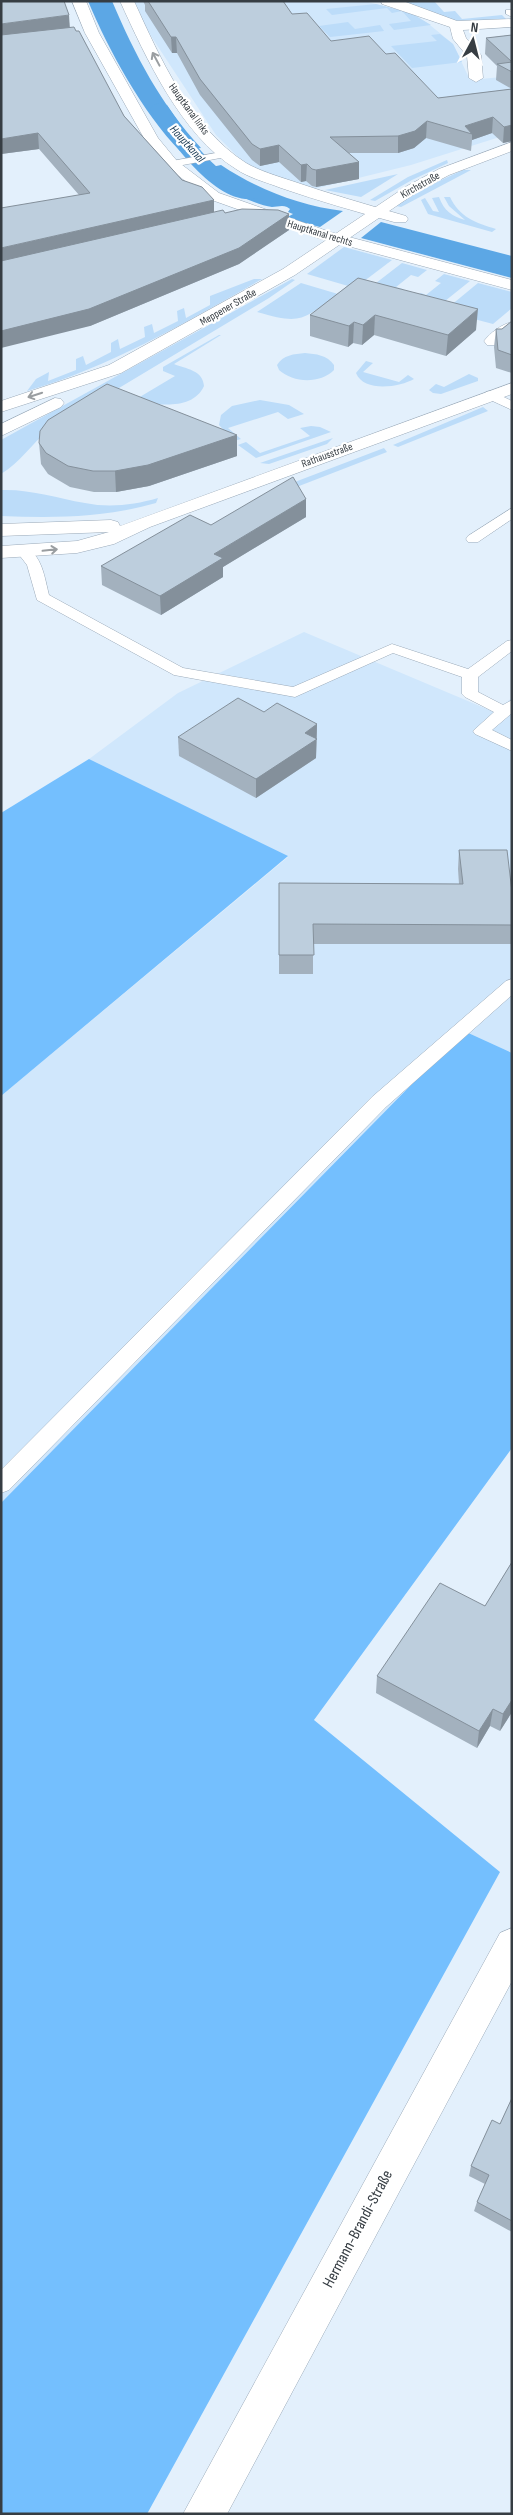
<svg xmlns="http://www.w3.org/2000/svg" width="513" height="2515" font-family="'Sofia Sans Condensed',sans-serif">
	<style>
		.built { fill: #d0e7fc }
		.green { fill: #bcdcf9 }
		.forest { fill: #74bffe }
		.water { fill: #5ca7e5 }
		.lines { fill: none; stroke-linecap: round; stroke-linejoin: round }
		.canal { fill: #5ca7e5; fill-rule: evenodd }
		.lane-casing { stroke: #9baab9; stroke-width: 1 }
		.street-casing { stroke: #9baab9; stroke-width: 1 }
		.secondary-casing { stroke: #9baab9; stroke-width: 1 }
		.primary-casing { stroke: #9baab9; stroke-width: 1 }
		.lane { fill: #fff; fill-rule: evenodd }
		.street { fill: #fff; fill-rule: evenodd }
		.secondary { fill: #fff; fill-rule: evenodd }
		.primary { fill: #fff; fill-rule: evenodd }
		.wall { fill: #a3b1be }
		.shaded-wall { fill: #84909b }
		.building { fill: #bdcedd; stroke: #84909b }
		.oneway { stroke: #9a9ea1 }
		.labels { text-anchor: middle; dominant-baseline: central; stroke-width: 4.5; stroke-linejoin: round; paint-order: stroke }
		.far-street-label { font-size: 11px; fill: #363d43; stroke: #fff }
		.far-water-label { font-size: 12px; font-style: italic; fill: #163650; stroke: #fff }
		.near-street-label { font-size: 16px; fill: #363d43; stroke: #fff }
	</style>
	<rect width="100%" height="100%" fill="#e3f0fc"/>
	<!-- built -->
	<g class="built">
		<path d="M133,1H364L411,13L430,25L453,44L470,80L512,76V133L411,165L314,189L247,166L216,135L147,30Z"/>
		<path d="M304,632L494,712L512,698V1053L464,1031L1,1503V1096L288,857L89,759L178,693Z"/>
	</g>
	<!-- green -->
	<g class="green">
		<path d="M401,1H434L444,12L455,11L462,19L502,15L507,20L472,22L453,20Z"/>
		<path d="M376,4L411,13L431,25L394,30L389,24L411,21L402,11L392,13L387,8L332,15L326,9Z"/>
		<path d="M348,22L355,29L380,25L384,31L330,37L319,26Z"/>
		<path d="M440,34L453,44L462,62L412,68L391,46L437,41L431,35Z"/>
		<path d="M447,160L448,163L412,180L375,201L370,200L408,177Z"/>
		<path d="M463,170H471L401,207L396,206L426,187Z"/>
		<path d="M398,174L361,197L325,190Z"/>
		<path d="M439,197C444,211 452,216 465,220L449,206L444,197H450C459,217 476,223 496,229L492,232L428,214L421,200L425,198L433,211L439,212L432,198Z"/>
		<path d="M344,247L392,260L355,288L307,274Z"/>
		<path d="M402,263L427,270L418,277L411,275L396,287L403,289L393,297L367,290Z"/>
		<path d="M444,274L470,281L435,309L409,302L421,293L426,295L441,283L435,281Z"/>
		<path d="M254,279H262C185,323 112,366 27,391L36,379L49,372L48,381L76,370V359L83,356L86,365L111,352V343L118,339L120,349L145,337L144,327L152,324L154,333L178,321L177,311L184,308L186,318L210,305V296Z"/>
		<path d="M292,279L295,280L269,298L49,430C31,444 21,462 1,474V440Z"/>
		<path d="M301,283L338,294C302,320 302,325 257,312Z"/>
		<path d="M478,283L512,292V308L493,324L444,311Z"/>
		<path d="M219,335H221L174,364C186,369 203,370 204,386C192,412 155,404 133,401L175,376L163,371V367Z"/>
		<path d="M305,353C316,354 327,355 334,365V370C320,384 293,383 279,370L277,365C283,355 294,354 305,353Z"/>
		<path d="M366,361L373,363L363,372L399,382L408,375L414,379C400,387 364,393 356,373Z"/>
		<path d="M469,374L478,378V381L441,394L433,393L429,390L436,384L444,387Z"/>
		<path d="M260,400L289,405L304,414L288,419L278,412L228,428L241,439L234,441L219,425L221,415L232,406Z"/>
		<path d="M483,407L488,411L398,447L393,445Z"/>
		<path d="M311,426L320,427L331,432L256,458L238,445L246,442L260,453L310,436L300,428Z"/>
		<path d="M333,438L327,444L269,464L260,463Z"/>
		<path d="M384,448L387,452L294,488H279Z"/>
		<path d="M1,490C31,489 56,498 85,503C109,508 134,505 158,498L156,503C105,518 54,518 1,516Z"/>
	</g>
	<!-- forest -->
	<g class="forest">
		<path d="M89,759L288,856L1,1096V813Z"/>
		<path d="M464,1031L512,1053V1448L314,1720L500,1872L147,2514H1V1503Z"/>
	</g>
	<!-- water -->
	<g class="water">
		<path d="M88,1H112C135,55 161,105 201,148L180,151C143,113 109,51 88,1Z"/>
		<path d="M221,165C257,189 300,206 343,211L320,227L286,218L293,214L288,212L290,209L287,207C282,205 277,207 272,207C251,205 215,182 198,170Z"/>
		<path d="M381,222L512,256V278L361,238Z"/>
	</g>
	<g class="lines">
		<!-- canal -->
		<path class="canal" d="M160,103L167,105C185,131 202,157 228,176C238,183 255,184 262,194L258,198C217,209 169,139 150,109L153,105Z"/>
		<defs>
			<g id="lane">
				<path d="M506,10H512V17L506,14Z"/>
				<path d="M227,151L232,154L231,156L172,167L166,164L172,161Z"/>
				<path d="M491,391L512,401V410L486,398L485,395L486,392Z"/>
				<path d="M512,508V519L478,542H468L466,539L468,536Z"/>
				<path d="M24,548C42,552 45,580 49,595L183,668L293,687L392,644L468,669L507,641L512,640V651L478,677V692L503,705L512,700V713L492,730L512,740V751L475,734L473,731L494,712L465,697L462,694V677L393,653L295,697L174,675L37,600L27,565L17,552Z"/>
				<path d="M512,979V995L386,1107L9,1490L1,1493V1470L372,1097L506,981Z"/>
			</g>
			<g id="street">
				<path d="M72,1H86L99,33L158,138L177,161L219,193L330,232L512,280V290L318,238L209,199L167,167L145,140L85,33Z"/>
				<path d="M120,1H134C160,58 191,128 246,163C260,171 277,176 292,181C330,194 368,205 406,216L408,219L406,222H394C357,212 319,201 281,188C266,182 249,178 236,169C181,135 146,58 120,1Z"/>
				<path d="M381,1H403L457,21L512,19V27L463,30L466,38L481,55L483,78L476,82L469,78L467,56L453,39L450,27L382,4Z"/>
				<path d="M512,322V335L499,345H487L484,341C490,333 502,324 512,322Z"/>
				<path d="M512,1928V1981L227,2514H183L500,1933Z"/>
			</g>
			<path id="secondary" d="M512,383V394L150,527L114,544L77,553L1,558V546L77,541L109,532L1,536V524L111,520L118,522L120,526Z"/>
			<g id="primary">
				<path d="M512,142V151L449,175L417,192L295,275L121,373L1,412V401L109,365L283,269L407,186L439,169Z"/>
				<path d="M55,398L61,399L64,403L61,407L1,436V424Z"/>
			</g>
		</defs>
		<!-- lane casing -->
		<use href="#lane" class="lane-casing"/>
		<!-- street casing -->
		<use href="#street" class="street-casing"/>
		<!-- secondary casing -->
		<use href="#secondary" class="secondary-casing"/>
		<!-- primary casing -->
		<use href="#primary" class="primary-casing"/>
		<!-- lane -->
		<use href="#lane" class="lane"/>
		<!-- street -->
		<use href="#street" class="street"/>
		<!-- secondary -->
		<use href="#secondary" class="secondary"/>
		<!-- primary -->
		<use href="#primary" class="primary"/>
	</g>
	<!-- wall -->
	<g class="wall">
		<path d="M143,1H283L292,14L331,41L386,54L438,98L512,89L496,80L497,66L485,54L486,38L512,35V141L503,143L492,133L472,140L471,151L426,138L414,148L398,153H349L359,162V179L316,187L312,186L306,181L301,182L279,162L260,166L252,160L200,95L177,53H172L145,11V5Z"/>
		<path d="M70,27L76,31L124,116L182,180L214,200V212L225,213L289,230L239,264L90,326L79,195L39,149L1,154Z"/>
		<path d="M358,278L476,330L446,356L374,335L362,345L353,343L348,347L310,336V315Z"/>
		<path d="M512,321V373L496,368L494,347L496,329H502Z"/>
		<path d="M237,435V456L149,486L116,492H94L70,487L48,474L41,464L39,443Z"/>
		<path d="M306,499V517L223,567V577L161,615L102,585L101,566L211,525Z"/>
		<path d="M264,712L317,724L316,758L256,798L179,756L178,737Z"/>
		<path d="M459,850L512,892V944H313V974H279V883L459,884L458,869Z"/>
		<path d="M512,1562V1712L500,1731L490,1726L477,1748L376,1693L377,1676L485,1606Z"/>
		<path d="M512,2098V2232L474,2211L477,2202L485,2184L469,2176L471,2166L500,2124Z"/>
	</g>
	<!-- shaded-wall -->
	<g class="shaded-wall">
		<path d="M69,15L70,30L1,39V24Z"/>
		<path d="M171,37H176L177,53H172Z"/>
		<path d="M493,117L492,133L472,140V134L465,126Z"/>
		<path d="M427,121L426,138L414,148L398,153V136Z"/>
		<path d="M512,125V141L503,143L504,127Z"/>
		<path d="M38,133L39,149L1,154V139Z"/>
		<path d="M279,145V162L260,166V149Z"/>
		<path d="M359,162V179L316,187V170Z"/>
		<path d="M307,164L306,181L301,182V165Z"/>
		<path d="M214,200V216L1,265V248Z"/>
		<path d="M289,214V230L239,264L90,326L1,348V331Z"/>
		<path d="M478,309L476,330L446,356L448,335Z"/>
		<path d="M375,315L374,335L362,345L363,325Z"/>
		<path d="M354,322L353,343L348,347L349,326Z"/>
		<path d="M237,435V456L149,486L116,492L115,471Z"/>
		<path d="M306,499V517L223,567V577L161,615L160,596L214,554Z"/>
		<path d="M317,724L316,758L256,798V779L305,733Z"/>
		<path d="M512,1700V1712L500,1731L503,1714Z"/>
		<path d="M493,1709L490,1726L477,1748L479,1731Z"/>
	</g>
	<!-- building -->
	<g class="building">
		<path d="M1,1H64L69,15L1,24Z"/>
		<path d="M148,1H283L292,14L307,13L331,41L369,36L386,54L395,53L438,98L512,89V125L504,127L493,117L465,126L472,134L427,121L415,131L398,136L330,137L359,162L316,170L312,169L307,164L301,165L279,145L260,149L252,144L200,79L176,37H171Z"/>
		<path d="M74,27L76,31H79L124,116L182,180L202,187L214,200L1,248V208L90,193L38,133L1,139V35Z"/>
		<path d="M512,35V62L486,38Z"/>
		<path d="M512,62V72L497,64Z"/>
		<path d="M242,209L278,210L289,214L239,248L89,309L1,331V261L223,210L225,213Z"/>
		<path d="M358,278L478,309L448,335L375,315L363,325L354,322L349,326L310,315Z"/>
		<path d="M512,321V355L498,350L496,329H502Z"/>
		<path d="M107,384L237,435L148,465L115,471H93L68,466L46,453L39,443L40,431L48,420Z"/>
		<path d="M293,477L306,499L214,554L223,558L160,596L101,566L190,515L211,525Z"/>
		<path d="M238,698L264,712L277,703L317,724L305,733L317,739L256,779L178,737Z"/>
		<path d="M459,850H507L512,892V925L313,924L314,955H279V883L463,884Z"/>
		<path d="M512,1562V1700L503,1714L493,1709L479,1731L377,1676L440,1583L485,1606Z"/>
		<path d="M512,2098V2221L477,2202L489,2175L471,2166L492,2120L500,2124Z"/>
	</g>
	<!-- one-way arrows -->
	<defs><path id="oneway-shaft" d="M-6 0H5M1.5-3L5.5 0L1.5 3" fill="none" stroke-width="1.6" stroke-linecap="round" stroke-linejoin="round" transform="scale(1.25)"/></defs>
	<g class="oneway">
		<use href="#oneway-shaft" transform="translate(156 59) rotate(-118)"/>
		<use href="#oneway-shaft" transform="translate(35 395) rotate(162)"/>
		<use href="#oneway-shaft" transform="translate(50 550) rotate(-6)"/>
	</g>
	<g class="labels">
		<!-- far-street labels -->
		<g class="far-street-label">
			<text transform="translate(189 109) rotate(54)">Hauptkanal links</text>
			<text transform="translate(420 185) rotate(-29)">Kirchstraße</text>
			<text transform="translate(320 233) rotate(17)">Hauptkanal rechts</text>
			<text transform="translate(228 307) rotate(-30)">Meppener Straße</text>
			<text transform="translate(327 455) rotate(-20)">Rathausstraße</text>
		</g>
		<!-- far-water labels -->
		<g class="far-water-label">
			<text transform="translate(187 144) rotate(48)">Hauptkanal</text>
		</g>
		<!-- near-street labels -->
		<g class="near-street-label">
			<text transform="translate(358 2229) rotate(-62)">Hermann-Brandi-Straße</text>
		</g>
	</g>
	<!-- border -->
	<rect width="513" height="2515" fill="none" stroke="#363d43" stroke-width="5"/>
	<!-- north arrow -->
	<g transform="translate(473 40) rotate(7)" stroke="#ffffff" stroke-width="4" paint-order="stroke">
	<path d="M0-4L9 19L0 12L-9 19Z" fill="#363d43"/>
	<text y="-8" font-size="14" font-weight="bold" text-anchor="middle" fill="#363d43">N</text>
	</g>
</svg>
